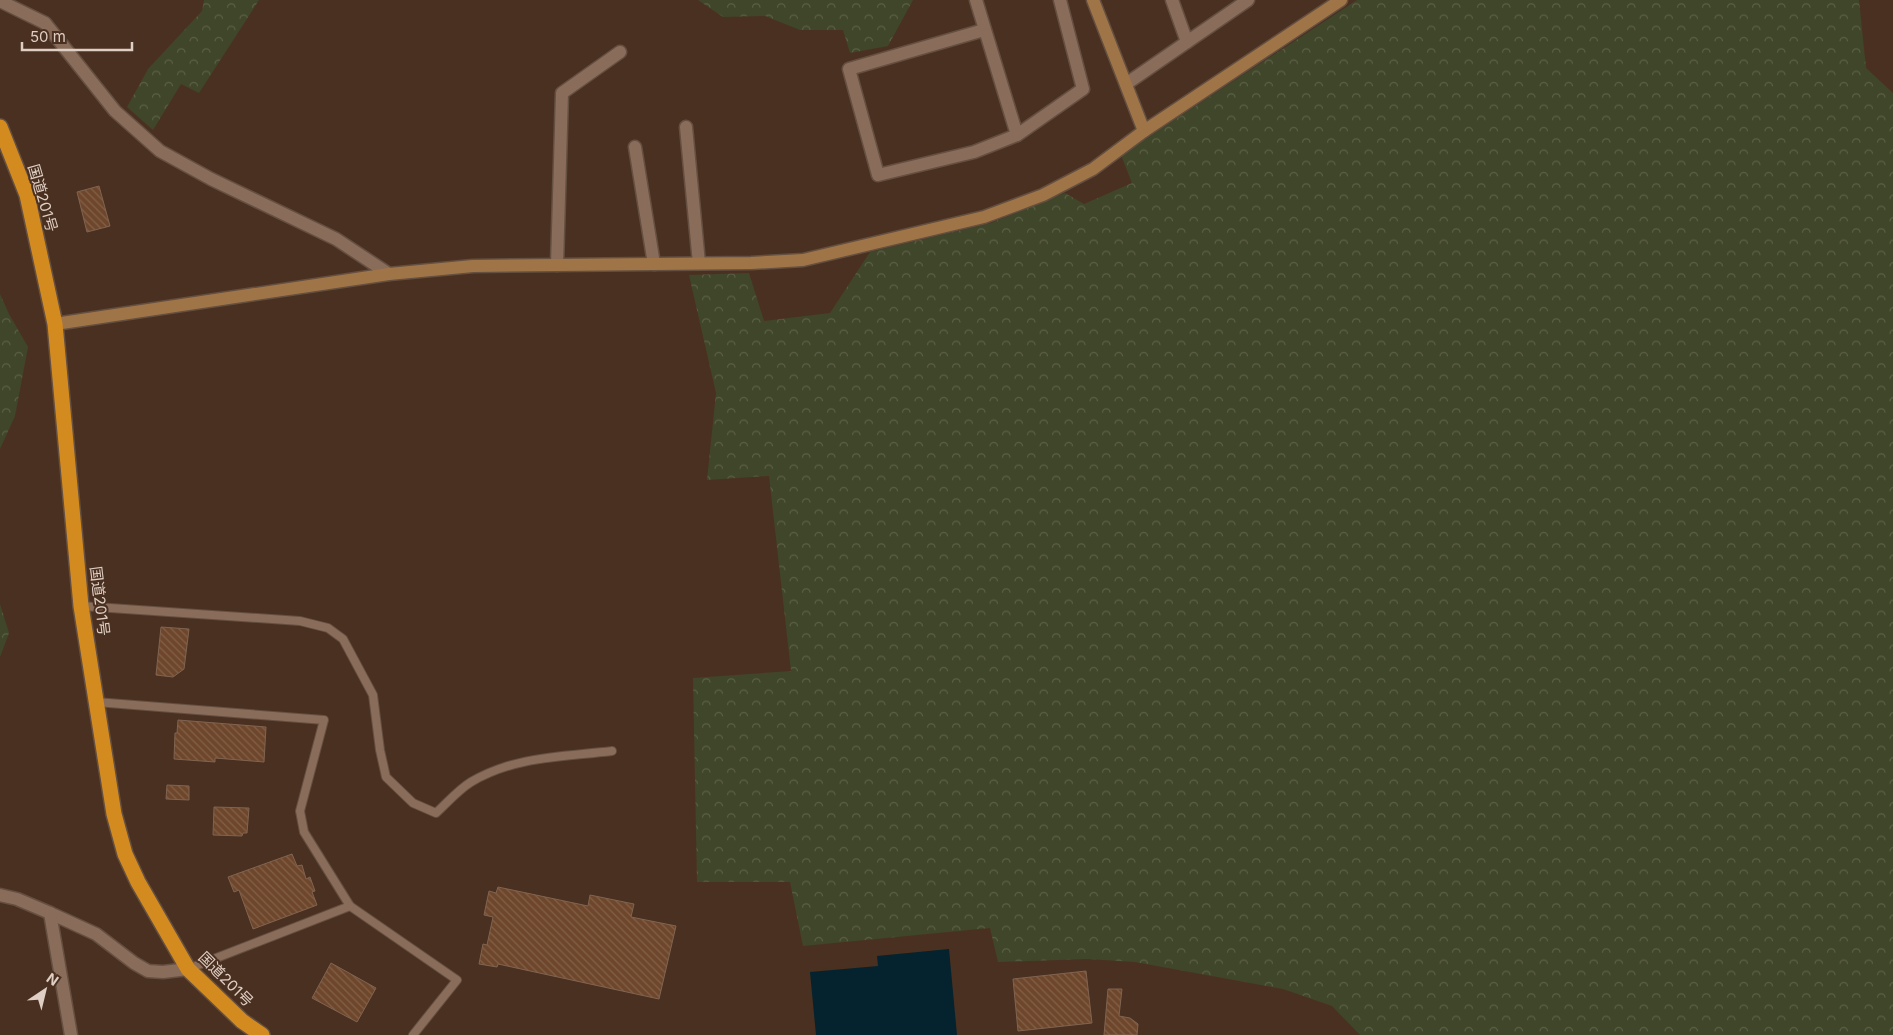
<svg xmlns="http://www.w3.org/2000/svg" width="1893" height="1035" font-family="Inter,'Noto Sans JP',sans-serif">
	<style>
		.forest { fill: url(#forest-crowns) }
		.water { fill: #05232e }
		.building { fill: url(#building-back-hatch); stroke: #806452 }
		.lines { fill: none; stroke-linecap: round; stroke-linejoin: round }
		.lane-casing { stroke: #644f40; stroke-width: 10 }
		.street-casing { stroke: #644f40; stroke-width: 15 }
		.secondary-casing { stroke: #644f40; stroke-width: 15 }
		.highway-casing { stroke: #644f40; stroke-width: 18 }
		.lane { stroke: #896c5a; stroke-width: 8 }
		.street { stroke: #896c5a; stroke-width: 12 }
		.secondary { stroke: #9f7548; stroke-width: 12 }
		.highway { stroke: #d38b1f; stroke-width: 15 }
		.labels { text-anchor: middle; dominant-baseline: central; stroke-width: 4; stroke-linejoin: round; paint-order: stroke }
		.street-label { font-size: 15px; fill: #dfcec4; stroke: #4a3020 }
	</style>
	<defs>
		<pattern id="forest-crowns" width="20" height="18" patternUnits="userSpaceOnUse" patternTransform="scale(1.25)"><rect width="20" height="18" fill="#404629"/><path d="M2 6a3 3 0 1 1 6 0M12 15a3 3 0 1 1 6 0" fill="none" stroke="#5b6046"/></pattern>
		<pattern id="building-back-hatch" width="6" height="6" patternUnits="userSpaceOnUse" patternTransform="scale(1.25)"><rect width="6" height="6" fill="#6e462b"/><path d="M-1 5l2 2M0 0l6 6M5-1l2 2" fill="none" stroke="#826048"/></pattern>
	</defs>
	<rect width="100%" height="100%" fill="#4a3020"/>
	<!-- forest -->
	<g class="forest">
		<path d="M204,0H259L199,93L181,84L153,130L127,107L148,69L202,11Z"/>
		<path d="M698,0H913L888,46L850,53L843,30H800L765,16L723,17Z"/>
		<path d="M1357,0H1859L1866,68L1893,93V1035H1360L1332,1006L1283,989L1135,962L1087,959L998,962L990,928L803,946L790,882H697L693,678L791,671L769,476L707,480L716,393L689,275L749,273L764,321L830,313L870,252L991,223L1065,193L1084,204L1132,183L1121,155Z"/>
		<path d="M0,294L9,314L28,347L15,416L0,449Z"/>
		<path d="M0,604L9,633L0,657Z"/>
	</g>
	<!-- water -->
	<path class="water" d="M949,949L957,1035H816L810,972L878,966L877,956Z"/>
	<!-- building -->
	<g class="building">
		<path d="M99,186L110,226L87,232L77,192Z"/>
		<path d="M161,627L189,629L184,669L173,677L156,675Z"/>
		<path d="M178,720L266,727L264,762L215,758V762L174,759L175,733H177Z"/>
		<path d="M167,785L189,786V800L166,799Z"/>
		<path d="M214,807L249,808L247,833H243L242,836L213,835Z"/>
		<path d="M292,854L297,866L302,865L306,879L310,877L315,891L312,892L317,905L253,929L239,890L234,892L228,877Z"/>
		<path d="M498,887L588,906L590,895L634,904L631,917L676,926L659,999L498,964L497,967L479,964L483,944L487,945L493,917L484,915L489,891L496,893Z"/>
		<path d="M331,963L376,988L357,1022L312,998Z"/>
		<path d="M1086,971L1092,1023L1018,1031L1013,979Z"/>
		<path d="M1108,989H1122L1119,1016L1130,1018L1138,1024L1137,1035H1104Z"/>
	</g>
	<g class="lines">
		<defs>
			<g id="lane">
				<path d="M81,606L300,621L328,628L343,639L373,695L380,750L386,777L413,803L436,813C447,803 458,790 471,782C515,756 562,757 612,751"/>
				<path d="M96,702L324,720L300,811L304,832L350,906L457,980L413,1035"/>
				<path d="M188,969L350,906"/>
			</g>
			<g id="street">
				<path d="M976,0L1017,135"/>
				<path d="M1172,0L1187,42"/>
				<path d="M0,1L45,23L115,111L160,151L211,179L336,239L389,274"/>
				<path d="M984,30L849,69L878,175L974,152L1017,135L1083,89L1060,0"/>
				<path d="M1126,84L1248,0"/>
				<path d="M686,127L699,263"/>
				<path d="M635,147L654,264"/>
				<path d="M557,265L562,93L620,52"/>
				<path d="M0,895L17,899L50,913L96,934L134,963L148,971L163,972L188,969"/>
				<path d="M50,913L71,1035"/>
			</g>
			<g id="secondary">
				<path d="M1093,0L1144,131"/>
				<path d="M55,324L389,274L473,266L751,263L803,260L984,217L1043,195L1093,169L1144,131L1341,0"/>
			</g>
			<path id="highway" d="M0,127L27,195L55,324L81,606L114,814L125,854L138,882L188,969L242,1021L262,1035"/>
		</defs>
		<!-- lane casing -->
		<use href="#lane" class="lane-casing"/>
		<!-- street casing -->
		<use href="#street" class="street-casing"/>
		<!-- secondary casing -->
		<use href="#secondary" class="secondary-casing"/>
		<!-- highway casing -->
		<use href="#highway" class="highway-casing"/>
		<!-- lane -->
		<use href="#lane" class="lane"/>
		<!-- street -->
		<use href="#street" class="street"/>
		<!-- secondary -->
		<use href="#secondary" class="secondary"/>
		<!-- highway -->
		<use href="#highway" class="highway"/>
	</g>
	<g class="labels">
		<!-- street labels -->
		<g class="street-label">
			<text transform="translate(43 198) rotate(74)">国道201号</text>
			<text transform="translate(100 601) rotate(83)">国道201号</text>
			<text transform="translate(226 979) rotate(45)">国道201号</text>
		</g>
	</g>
	<!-- north arrow -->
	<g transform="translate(45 990) rotate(35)" stroke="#4a3020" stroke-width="4" paint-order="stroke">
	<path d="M0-4L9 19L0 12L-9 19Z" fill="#dfcec4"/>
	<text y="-8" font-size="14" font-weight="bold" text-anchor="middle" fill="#dfcec4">N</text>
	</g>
	<!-- scale -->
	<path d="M22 42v8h110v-8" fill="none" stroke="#dfcec4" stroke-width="2.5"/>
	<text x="30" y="42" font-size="15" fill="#dfcec4" stroke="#4a3020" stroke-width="4" paint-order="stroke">50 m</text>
</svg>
